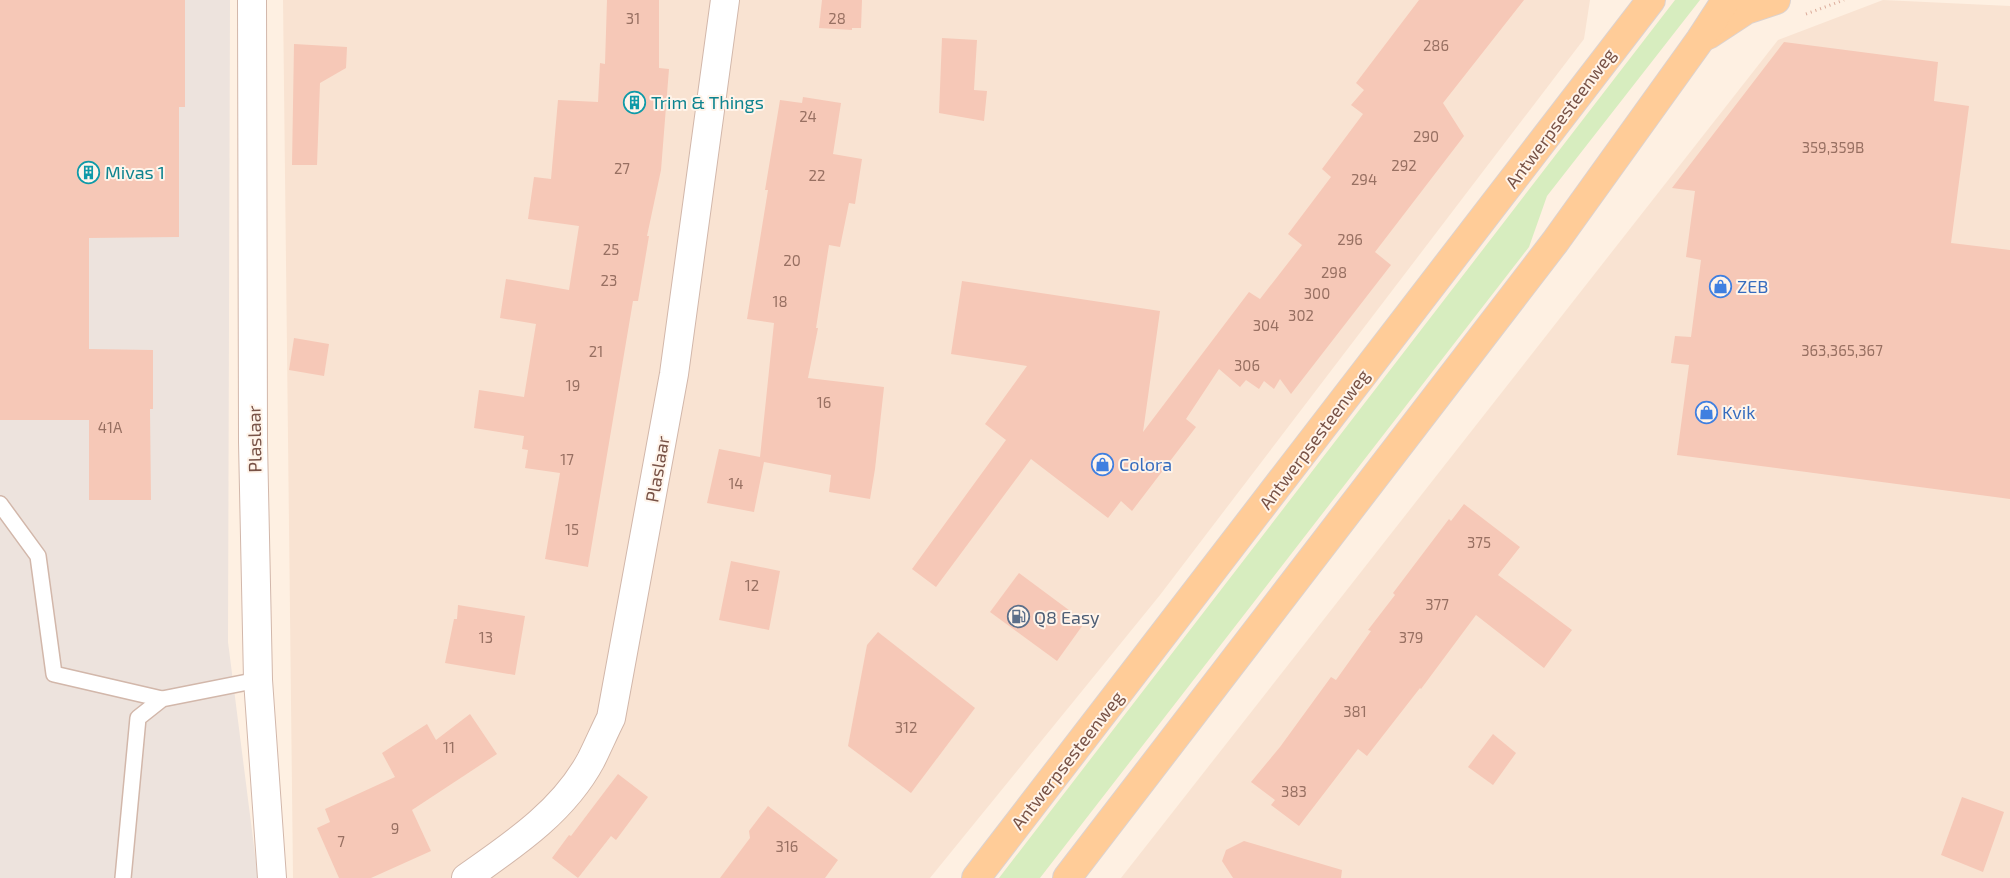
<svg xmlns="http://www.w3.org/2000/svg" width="2010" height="878" font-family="'Exo 2',sans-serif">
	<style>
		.residential { fill: #f9e3d2 }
		.industrial { fill: #ede3dd }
		.green { fill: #d7edbf }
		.building { fill: #f6c8b7 }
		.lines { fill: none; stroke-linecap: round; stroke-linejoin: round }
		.service-casing { stroke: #d2b7aa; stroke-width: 18 }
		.minor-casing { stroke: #d2b7aa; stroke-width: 30 }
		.primary-casing { stroke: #dcd2cf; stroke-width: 30 }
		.path { stroke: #dbab9a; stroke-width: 3; stroke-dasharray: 1 4; stroke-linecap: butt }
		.service { stroke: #fff; stroke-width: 15 }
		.minor { stroke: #fff; stroke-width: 28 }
		.primary { stroke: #ffcc98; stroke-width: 28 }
		.labels { text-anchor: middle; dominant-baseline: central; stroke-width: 4; stroke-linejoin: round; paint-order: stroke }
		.number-label { font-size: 15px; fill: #987062 }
		.culture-label { font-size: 18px; fill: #0d838f; stroke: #fff4ea; text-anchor: start }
		.street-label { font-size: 18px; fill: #785246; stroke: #fff4ea }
		.shop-label { font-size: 18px; fill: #366cbe; stroke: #fff4ea; text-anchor: start }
		.service-label { font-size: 18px; fill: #4e5e75; stroke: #fff4ea; text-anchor: start }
	</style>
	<rect width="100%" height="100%" fill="#fef0e2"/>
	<!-- residential -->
	<g class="residential">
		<path d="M283,0H1590L1584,39L1160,595L930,878H293Z"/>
		<path d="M1883,0L2010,6V878H1121L1778,40Z"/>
	</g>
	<!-- industrial -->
	<path class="industrial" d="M0,0H230L228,642L258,878H0Z"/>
	<!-- green -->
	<path class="green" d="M1675,0H1700L1547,196L1529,247L1040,878H999Z"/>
	<!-- building -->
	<g class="building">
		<path d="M0,0H185V107H179V237L89,238V349L153,350V409H150L151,500H89V420H0Z"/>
		<path d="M607,0H659V68L669,69L661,170L647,236H649L638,301H633L588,567L545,559L560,473L525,468L528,450L522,449L524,436L474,428L479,390L524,397L536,324L500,318L506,279L569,290L579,226L528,219L534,177L551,179L558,100L598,102L600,63L605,64Z"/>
		<path d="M822,0H862L861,28H852V30L819,28Z"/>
		<path d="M1419,0H1524L1443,103L1464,136L1375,252L1391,265L1291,394L1280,379L1274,389L1264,381L1259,389L1246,380L1240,387L1219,369L1186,419L1196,427L1132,511L1121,501L1108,518L1031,459L936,587L912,569L1006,440L985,424L1027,366L951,354L962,281L1160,311L1143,432L1249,292L1260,299L1302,245L1288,234L1331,177L1322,169L1363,114L1351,105L1364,90L1356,83Z"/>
		<path d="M942,38L977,40L974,90L987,91L984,121L939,113Z"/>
		<path d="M1784,42L1938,62L1934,101L1969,106L1951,243L2010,250V499L1677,455L1689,365L1671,363L1675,336L1691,337L1701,260L1686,257L1695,191L1672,188Z"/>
		<path d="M294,44L347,47L346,68L320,83L317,165H292Z"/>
		<path d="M803,97L841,103L833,154L862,159L855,204L849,203L840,247L829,245L816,328H818L808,378L884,387L875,469L870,499L829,492L831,475L764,462L754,512L707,503L719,449L760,457L774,323L747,319L768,190H765L780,100L802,103Z"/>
		<path d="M294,338L329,344L324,376L289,370Z"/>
		<path d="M1464,504L1520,547L1498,575L1572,630L1544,668L1476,615L1421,689L1420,688L1367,756L1358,749L1299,826L1271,805L1275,800L1251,782L1280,747L1331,677L1336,680L1371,631L1368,630L1395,595L1393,593L1449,519L1451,521Z"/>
		<path d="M731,561L780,571L769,630L719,620Z"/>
		<path d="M1019,573L1085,622L1057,661L990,612Z"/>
		<path d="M458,605L525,616L515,675L445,663L454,619H457Z"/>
		<path d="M878,632L975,708L911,793L848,746L867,645Z"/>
		<path d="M470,714L497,754L412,810L431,851L371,878H339L317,828L330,822L325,809L395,777L382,753L427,724L436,740Z"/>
		<path d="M1493,734L1516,753L1493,785L1468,767Z"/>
		<path d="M618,774L648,797L616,840L611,836L578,878L552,858L569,835L571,836Z"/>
		<path d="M1962,797L2004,812L1983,872L1941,855Z"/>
		<path d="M768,806L838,860L825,878H720L750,838L749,831Z"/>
		<path d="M1244,841L1342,870L1341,878H1233L1222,861L1226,850Z"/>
	</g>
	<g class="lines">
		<defs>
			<g id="service">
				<path d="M0,504L38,556L54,674L162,699"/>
				<path d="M123,878L138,718L162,699L258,680"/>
			</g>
			<g id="minor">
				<path d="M252,0L253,442L258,680L272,878"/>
				<path d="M466,878C513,845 563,812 591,760C598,746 604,732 611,718L674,374L725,0"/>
			</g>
			<g id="primary">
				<path d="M1708,35L1746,10L1776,0"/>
				<path d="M976,878L1651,0"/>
				<path d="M1067,878L1555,242L1700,40L1726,0"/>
			</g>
		</defs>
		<!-- service casing -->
		<use href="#service" class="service-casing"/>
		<!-- minor casing -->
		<use href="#minor" class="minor-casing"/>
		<!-- primary casing -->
		<use href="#primary" class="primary-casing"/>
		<!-- path -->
		<path class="path" d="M1806,14L1844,0"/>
		<!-- service -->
		<use href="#service" class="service"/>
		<!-- minor -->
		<use href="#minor" class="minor"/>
		<!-- primary -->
		<use href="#primary" class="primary"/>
	</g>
	<!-- icons -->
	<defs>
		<symbol id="building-ring" viewBox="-11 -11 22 22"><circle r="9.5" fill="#fff4ea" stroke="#0f9aa8" stroke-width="1.5"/><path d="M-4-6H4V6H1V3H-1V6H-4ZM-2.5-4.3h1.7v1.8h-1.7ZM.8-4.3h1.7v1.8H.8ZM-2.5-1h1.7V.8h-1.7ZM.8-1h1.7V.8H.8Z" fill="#0f9aa8"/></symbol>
		<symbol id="shop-ring" viewBox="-11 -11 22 22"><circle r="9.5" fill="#fff4ea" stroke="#3f7fe0" stroke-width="1.5"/><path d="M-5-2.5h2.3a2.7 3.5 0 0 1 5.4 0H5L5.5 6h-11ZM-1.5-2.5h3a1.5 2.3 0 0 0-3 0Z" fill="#3f7fe0"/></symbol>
		<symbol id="fuel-ring" viewBox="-11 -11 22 22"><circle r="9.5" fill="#fff4ea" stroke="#5c6f8a" stroke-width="1.5"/><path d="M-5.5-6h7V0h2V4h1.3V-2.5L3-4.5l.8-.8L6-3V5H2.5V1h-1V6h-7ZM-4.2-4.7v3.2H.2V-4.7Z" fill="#5c6f8a"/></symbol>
	</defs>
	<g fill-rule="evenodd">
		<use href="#building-ring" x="622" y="90" width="25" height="25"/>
		<use href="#building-ring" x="76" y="160" width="25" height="25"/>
		<use href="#shop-ring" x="1708" y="274" width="25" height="25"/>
		<use href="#shop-ring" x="1694" y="400" width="25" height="25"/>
		<use href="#shop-ring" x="1090" y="452" width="25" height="25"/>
		<use href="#fuel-ring" x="1006" y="604" width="25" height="25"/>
	</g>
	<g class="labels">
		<!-- number labels -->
		<g class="number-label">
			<text x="633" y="18">31</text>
			<text x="837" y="18">28</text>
			<text x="1436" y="45">286</text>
			<text x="808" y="116">24</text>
			<text x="1426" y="136">290</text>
			<text x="1833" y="147">359,359B</text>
			<text x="1404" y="165">292</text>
			<text x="622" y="168">27</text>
			<text x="817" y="175">22</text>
			<text x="1364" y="179">294</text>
			<text x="1350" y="239">296</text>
			<text x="611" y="249">25</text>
			<text x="792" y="260">20</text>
			<text x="1334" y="272">298</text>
			<text x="609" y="280">23</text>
			<text x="1317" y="293">300</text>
			<text x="780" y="301">18</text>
			<text x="1301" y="315">302</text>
			<text x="1266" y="325">304</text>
			<text x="1842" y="350">363,365,367</text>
			<text x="596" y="351">21</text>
			<text x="1247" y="365">306</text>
			<text x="573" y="385">19</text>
			<text x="824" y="402">16</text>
			<text x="110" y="427">41A</text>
			<text x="567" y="459">17</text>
			<text x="736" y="483">14</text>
			<text x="572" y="529">15</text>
			<text x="1479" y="542">375</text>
			<text x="752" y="585">12</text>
			<text x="1437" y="604">377</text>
			<text x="486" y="637">13</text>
			<text x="1411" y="637">379</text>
			<text x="1355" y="711">381</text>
			<text x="906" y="727">312</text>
			<text x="449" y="747">11</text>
			<text x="1294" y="791">383</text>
			<text x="395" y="828">9</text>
			<text x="341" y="841">7</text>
			<text x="787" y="846">316</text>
		</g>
		<!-- culture labels -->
		<g class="culture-label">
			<text x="651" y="102">Trim &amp; Things</text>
			<text x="105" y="172">Mivas 1</text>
		</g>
		<!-- street labels -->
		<g class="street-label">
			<text transform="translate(1560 118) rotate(-53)">Antwerpsesteenweg</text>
			<text transform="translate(254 439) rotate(-91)">Plaslaar</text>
			<text transform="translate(1314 439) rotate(-53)">Antwerpsesteenweg</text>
			<text transform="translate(657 469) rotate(-80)">Plaslaar</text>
			<text transform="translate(1067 760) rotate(-52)">Antwerpsesteenweg</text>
		</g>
		<!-- shop labels -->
		<g class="shop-label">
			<text x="1737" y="286">ZEB</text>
			<text x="1722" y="412">Kvik</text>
			<text x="1119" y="464">Colora</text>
		</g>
		<!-- service labels -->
		<g class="service-label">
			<text x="1034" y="617">Q8 Easy</text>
		</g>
	</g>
</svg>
